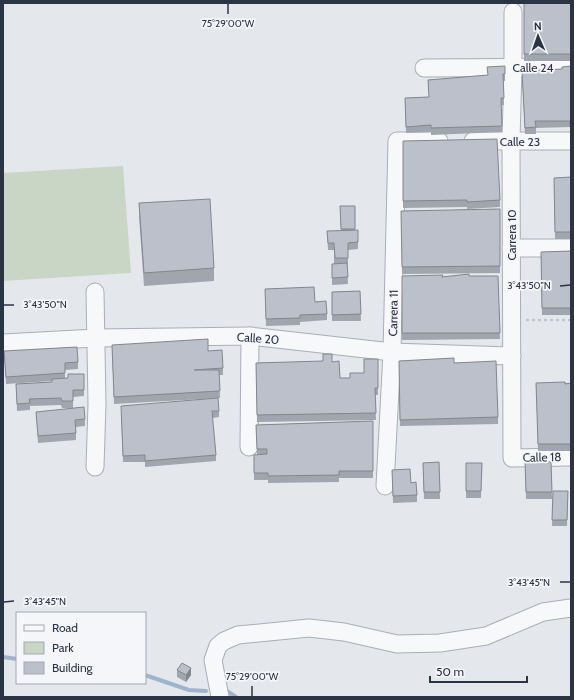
<svg xmlns="http://www.w3.org/2000/svg" width="574" height="700" font-family="Cabin,sans-serif">
	<style>
		.green { fill: #c9d6c5 }
		.lines { fill: none; stroke-linecap: round; stroke-linejoin: round }
		.stream { stroke: #9fb4cc; stroke-width: 4 }
		.minor-casing { stroke: #a9aeb7; stroke-width: 19 }
		.path { stroke: #c2c5cb; stroke-width: 2.5; stroke-dasharray: 3 3; stroke-linecap: butt }
		.minor { stroke: #f7f8fa; stroke-width: 17 }
		.wall { fill: #a1a5ae }
		.shaded-wall { fill: #83868d }
		.building { fill: #bbc0ca; stroke: #83868d }
		.ticks { fill: none; stroke: #2b3445; stroke-width: 1.5 }
		.labels { text-anchor: middle; dominant-baseline: central; stroke-width: 3.5; stroke-linejoin: round; paint-order: stroke }
		.street-label { font-size: 12px; fill: #2b3445; stroke: #f4f6f9 }
		.ticks-label { font-size: 10px; text-anchor: middle; fill: #2b3445; stroke: #f4f6f9; stroke-width: 3.5; stroke-linejoin: round; paint-order: stroke }
	</style>
	<rect width="100%" height="100%" fill="#e4e7ec"/>
	<!-- green -->
	<path class="green" d="M123,166L131,273L3,281V173Z"/>
	<g class="lines">
		<!-- stream -->
		<g class="stream">
			<path d="M3,657L17,659"/>
			<path d="M145,675L189,690L206,691"/>
			<path d="M227,691L236,697"/>
		</g>
		<defs>
			<g id="minor">
				<path d="M513,12V67L511,140L512,458L571,457"/>
				<path d="M424,68L571,67"/>
				<path d="M473,141H571"/>
				<path d="M511,248H571"/>
				<path d="M95,292L97,404L95,467"/>
				<path d="M3,343L96,338L250,336L392,352L512,356"/>
				<path d="M249,447L250,336"/>
				<path d="M385,486L392,352L397,141H439"/>
				<path d="M220,697L213,660L218,646L224,641L238,635L309,628L344,632L397,644L440,643L486,636L543,612L571,608"/>
			</g>
		</defs>
		<!-- minor casing -->
		<use href="#minor" class="minor-casing"/>
		<!-- path -->
		<path class="path" d="M526,320H571"/>
		<!-- minor -->
		<use href="#minor" class="minor"/>
	</g>
	<!-- wall -->
	<g class="wall">
		<rect x="524" y="3" width="47" height="58"/>
		<path d="M571,66V133H570V127L536,128V134H525L522,77L562,69Z"/>
		<path d="M505,74V81H503L504,105H501L502,132L431,135V132L406,133L405,98L429,97L428,80Z"/>
		<path d="M403,141L500,200V207L467,209V207L403,208Z"/>
		<path d="M571,177V239H555L554,178Z"/>
		<path d="M139,203L214,268V281L144,286L139,216Z"/>
		<path d="M340,206H355V230H358V249L348,250V265H347L348,284L332,285V264H334V250H328L327,231H341Z"/>
		<path d="M500,209V273L402,274L401,211Z"/>
		<path d="M571,251V315H542L541,252Z"/>
		<path d="M402,276L443,277L498,276L500,339L402,340Z"/>
		<path d="M265,289L327,314V320L300,322V325L266,326Z"/>
		<path d="M360,291L361,321H332V292Z"/>
		<path d="M112,345L208,351L223,368V375H219L220,398L114,404Z"/>
		<path d="M4,351L78,362V369L65,370V379L68,378L84,374V396L73,397V408H62L61,405L30,406V410L17,411L16,384L52,382V381L6,384Z"/>
		<path d="M378,359V395H375L376,420L257,422L256,363L332,362L340,378H350L364,373Z"/>
		<path d="M399,361L454,363L498,417V424L400,426Z"/>
		<path d="M536,383H571V451H538Z"/>
		<path d="M219,411V417L212,418L216,455V461L145,467V462H123L121,413Z"/>
		<path d="M36,412L85,419V426L76,427V440L38,443Z"/>
		<path d="M373,421V478H339V482L268,483V480H254V455H257L256,425Z"/>
		<path d="M525,460L551,462L552,499H526Z"/>
		<path d="M439,462L440,499H424L423,463Z"/>
		<path d="M466,463H482L481,498H466Z"/>
		<path d="M392,470L411,483L417,495V502L393,503Z"/>
		<path d="M553,491H568L567,526H552Z"/>
		<path d="M177,670L191,675L186,682L177,677Z"/>
	</g>
	<!-- shaded-wall -->
	<path class="shaded-wall" d="M191,668V675L186,682V675Z"/>
	<!-- building -->
	<g class="building">
		<rect x="524" y="3" width="47" height="51"/>
		<path d="M505,66V74H503L504,98H501L502,126L431,128V125L406,127L405,98L429,97L428,80L488,75L487,67Z"/>
		<path d="M571,66V127H570V121H535L536,127L525,128L522,71L562,69V67Z"/>
		<path d="M497,139L500,200L467,202V200L403,201V141Z"/>
		<path d="M571,177V232H555L554,178Z"/>
		<path d="M210,199L214,268L144,273L139,203Z"/>
		<path d="M340,206H355V229H341Z"/>
		<path d="M500,209V266L402,267L401,211Z"/>
		<path d="M358,230V242L348,243V258H335L334,243H328L327,231Z"/>
		<path d="M571,251V308H542L541,252Z"/>
		<path d="M347,263L348,277L332,278V264Z"/>
		<path d="M469,274V276H498L500,333H402V276L443,275L442,277Z"/>
		<path d="M314,287L315,302L326,301L327,314L300,315V318L266,319L265,289Z"/>
		<path d="M360,291L361,314L332,315V292Z"/>
		<path d="M208,339V351L222,350L223,368L194,370H219L220,391L114,397L112,345Z"/>
		<path d="M77,347L78,362L65,363V373L6,377L4,351Z"/>
		<path d="M323,354H332V362L339,361L340,378H350V373H364V359H378V388H375L376,413L257,415L256,363L323,361Z"/>
		<path d="M454,358V363L496,361L498,417L400,420L399,361Z"/>
		<path d="M68,374H84V390H73V401H62L61,398L29,399L30,403L17,404L16,384L52,382V379L68,378Z"/>
		<path d="M565,382V384L571,383V444H538L536,383Z"/>
		<path d="M218,398L219,411H212L216,455L145,461V455L123,456L121,406Z"/>
		<path d="M84,407L85,419L75,420L76,433L38,436L36,412Z"/>
		<path d="M373,421V471H339V475L268,476V473H254V455L267,454V449H257L256,425Z"/>
		<path d="M525,460L551,462L552,492H526Z"/>
		<path d="M439,462L440,492H424L423,463Z"/>
		<path d="M466,463H482L481,491H466Z"/>
		<path d="M410,469L411,483L416,482L417,495L393,496L392,470Z"/>
		<path d="M553,491H568L567,520H552Z"/>
		<path d="M182,663L191,668L186,675L177,670Z"/>
	</g>
	<!-- ticks -->
	<path class="ticks" d="M228,4V14M560,286L570,285M4,305H14M560,582H570M4,602L14,601M252,686V696"/>
	<g class="labels">
		<!-- street labels -->
		<g class="street-label">
			<text x="533" y="67">Calle 24</text>
			<text x="520" y="141">Calle 23</text>
			<text transform="translate(511 235) rotate(-90)">Carrera 10</text>
			<text transform="translate(393 313) rotate(-89)">Carrera 11</text>
			<text transform="translate(258 338) rotate(4)">Calle 20</text>
			<text transform="translate(542 457) rotate(-1)">Calle 18</text>
		</g>
	</g>
	<g class="ticks-label">
		<text x="228" y="27">75°29'00"W</text>
		<text x="529" y="289">3°43'50"N</text>
		<text x="45" y="308">3°43'50"N</text>
		<text x="529" y="586">3°43'45"N</text>
		<text x="45" y="605">3°43'45"N</text>
		<text x="252" y="680">75°29'00"W</text>
	</g>
	<!-- border -->
	<rect width="574" height="700" fill="none" stroke="#2b3445" stroke-width="8"/>
	<!-- legend -->
	<rect x="16" y="612" width="130" height="72" fill="#f4f6f9" stroke="#a4a8b1"/>
	<rect x="24" y="625" width="20" height="6" fill="#f7f8fa" stroke="#a4a8b1"/>
	<text x="52" y="632" font-size="12" fill="#2b3445">Road</text>
	<rect x="24" y="642" width="20" height="12" fill="#c9d6c5" stroke="#a4a8b1"/>
	<text x="52" y="652" font-size="12" fill="#2b3445">Park</text>
	<rect x="24" y="662" width="20" height="12" fill="#bbc0ca" stroke="#a4a8b1"/>
	<text x="52" y="672" font-size="12" fill="#2b3445">Building</text>
	<!-- north arrow -->
	<g transform="translate(538 36) rotate(358)" stroke="#f4f6f9" stroke-width="3" paint-order="stroke">
	<path d="M0-3L7 15L0 10L-7 15Z" fill="#2b3445"/>
	<text y="-6" font-size="11" font-weight="bold" text-anchor="middle" fill="#2b3445">N</text>
	</g>
	<!-- scale -->
	<path d="M430 676v6h97v-6" fill="none" stroke="#2b3445" stroke-width="2"/>
	<text x="436" y="676" font-size="12" fill="#2b3445" stroke="#f4f6f9" stroke-width="3" paint-order="stroke">50 m</text>
</svg>
